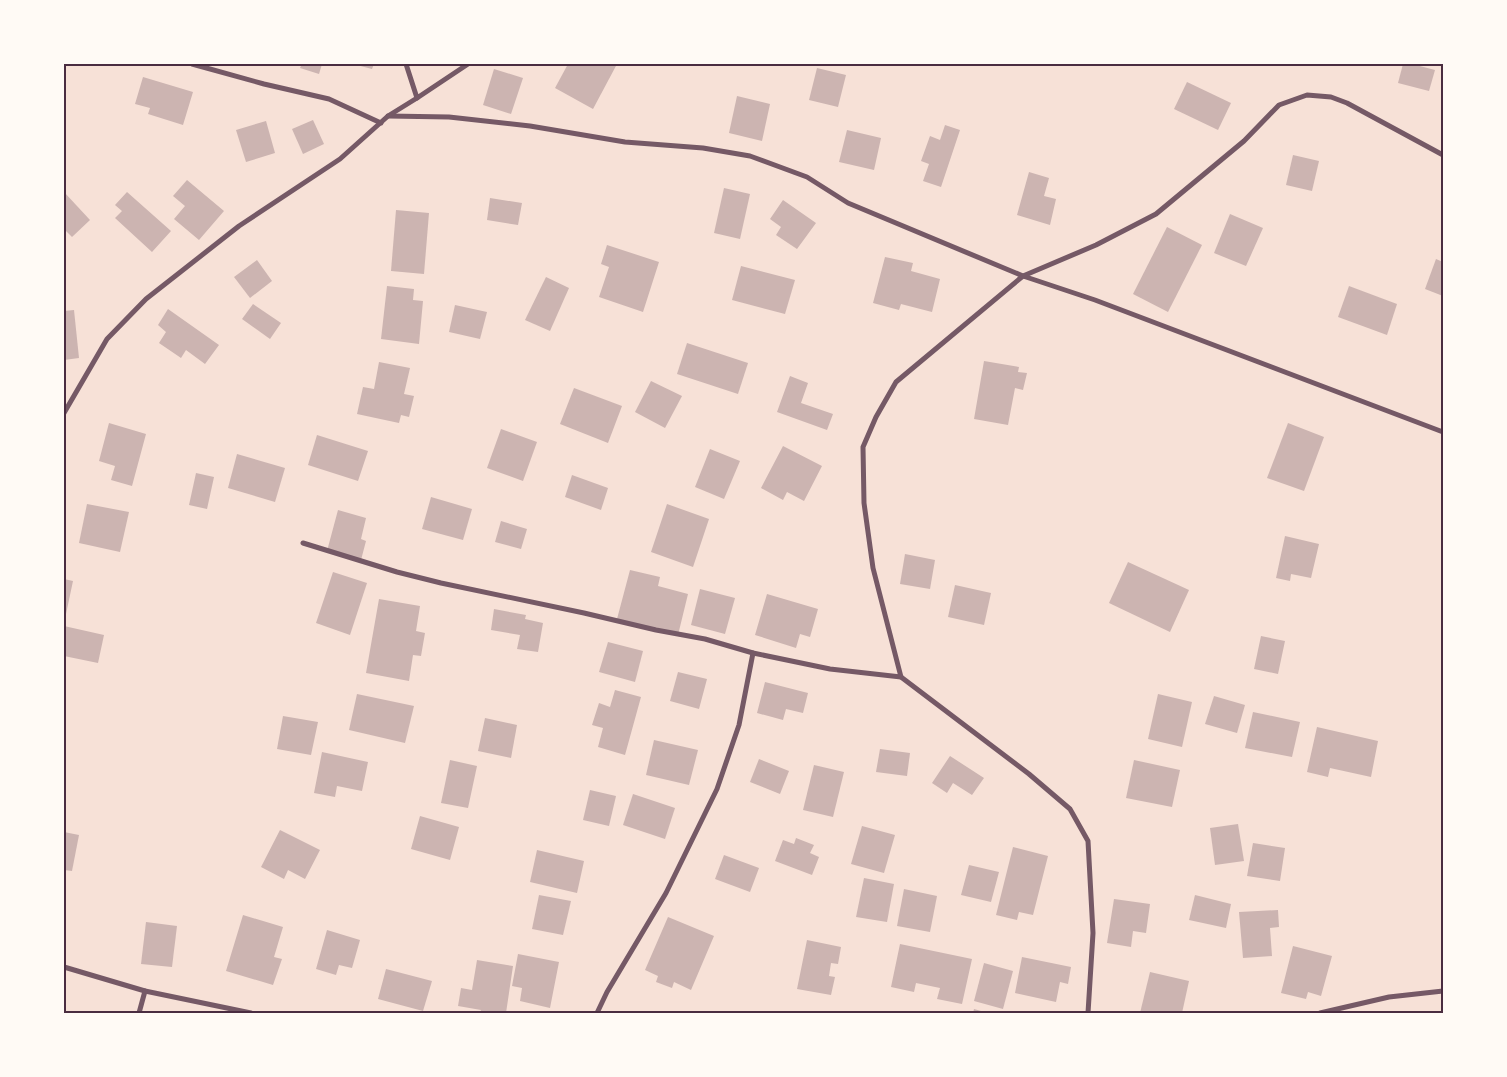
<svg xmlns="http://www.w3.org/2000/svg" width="1507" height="1077" font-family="'DejaVu Sans',sans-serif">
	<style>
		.building { fill: #ccb4b1 }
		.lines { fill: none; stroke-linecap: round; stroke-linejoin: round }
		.minor { stroke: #755966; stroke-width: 5 }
		.neatline { fill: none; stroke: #4a2c40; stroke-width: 2 }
	</style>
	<rect width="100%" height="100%" fill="#f7e1d7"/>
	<!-- building -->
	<g class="building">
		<path d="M302,64H322L319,74L300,68Z"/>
		<path d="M353,64H374L372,69Z"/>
		<path d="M568,64H617L593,109L555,88Z"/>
		<path d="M1403,64H1412L1435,70L1429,91L1398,83Z"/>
		<path d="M817,68L846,75L838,107L809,100Z"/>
		<path d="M494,69L523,78L511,114L483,105Z"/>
		<path d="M143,77L193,92L183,125L148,114L150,108L135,104Z"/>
		<path d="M1187,82L1231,103L1218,130L1174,109Z"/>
		<path d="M737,96L770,104L762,141L729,133Z"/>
		<path d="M313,120L324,144L303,154L292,129Z"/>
		<path d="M266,121L275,153L246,162L236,130Z"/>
		<path d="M945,125L960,130L941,187L923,181L929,164L921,161L930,136L940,140Z"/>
		<path d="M847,130L881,138L874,170L839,162Z"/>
		<path d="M1293,155L1319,161L1312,191L1286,185Z"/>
		<path d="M1029,172L1049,178L1044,196L1056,199L1050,225L1017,215Z"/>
		<path d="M187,180L224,211L199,240L174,219L185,206L173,196Z"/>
		<path d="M724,188L750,194L740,239L714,233Z"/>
		<path d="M64,192L90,220L72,237L64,229Z"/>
		<path d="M127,192L171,231L152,252L115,218L122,211L115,205Z"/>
		<path d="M490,198L522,203L518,225L487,220Z"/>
		<path d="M783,200L816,223L797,249L776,235L781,227L770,219Z"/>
		<path d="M396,210L429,213L424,274L391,271Z"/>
		<path d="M1230,214L1263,228L1246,266L1214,253Z"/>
		<path d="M1167,227L1202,245L1168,312L1133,294Z"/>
		<path d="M607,245L659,262L643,312L599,297L609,267L601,264Z"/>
		<path d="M885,257L913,263L911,271L940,279L932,312L901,304L899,310L873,303Z"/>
		<path d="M1436,259L1443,262V296L1425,289Z"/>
		<path d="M257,260L272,281L250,298L234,277Z"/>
		<path d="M741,266L795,280L785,314L732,300Z"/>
		<path d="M546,277L569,288L550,331L525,320Z"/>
		<path d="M387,286L414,289L413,300L423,301L419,344L381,339Z"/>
		<path d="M1349,286L1397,304L1387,335L1338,317Z"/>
		<path d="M253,304L281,323L270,339L242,319Z"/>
		<path d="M455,305L487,312L480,339L449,332Z"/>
		<path d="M168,309L219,345L205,364L186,350L181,358L159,343L166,332L158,325Z"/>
		<path d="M74,310L79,358L64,360V311Z"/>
		<path d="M687,343L748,363L738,394L677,374Z"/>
		<path d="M984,361L1019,367L1018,372L1027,373L1023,390L1015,388L1008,425L974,419Z"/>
		<path d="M379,362L410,368L404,394L414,396L409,417L401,415L399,423L357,414L363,387L374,389Z"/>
		<path d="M790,376L808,383L801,403L833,414L827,430L777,412Z"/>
		<path d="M651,381L682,396L665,428L635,412Z"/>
		<path d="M574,388L622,406L608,443L560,424Z"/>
		<path d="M109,423L146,434L132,486L111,480L115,466L99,461Z"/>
		<path d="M1288,423L1324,437L1304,491L1267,478Z"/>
		<path d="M501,429L537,442L523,481L487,468Z"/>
		<path d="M317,435L368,451L358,481L308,465Z"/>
		<path d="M783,446L822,466L804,501L787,492L783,500L761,488Z"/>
		<path d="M710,449L740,461L724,499L695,487Z"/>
		<path d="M237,454L285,468L275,502L228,488Z"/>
		<path d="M196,473L214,477L207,509L189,505Z"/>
		<path d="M572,475L608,488L601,510L565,497Z"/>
		<path d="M431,497L472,509L463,540L422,529Z"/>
		<path d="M87,504L129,512L120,552L79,543Z"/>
		<path d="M667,504L709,519L693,567L651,552Z"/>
		<path d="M338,510L366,518L361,539L366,541L361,560L327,551Z"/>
		<path d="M501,521L527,529L521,549L495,542Z"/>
		<path d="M1285,536L1319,544L1311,578L1291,574L1290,581L1276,578Z"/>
		<path d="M905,554L935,560L930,589L900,584Z"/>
		<path d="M1128,562L1189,590L1170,632L1109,603Z"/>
		<path d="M630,570L660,577L658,586L688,594L678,635L617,619Z"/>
		<path d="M333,572L367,583L350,635L316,623Z"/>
		<path d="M64,579L73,581L66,614L64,613Z"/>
		<path d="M955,585L991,593L984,625L948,617Z"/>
		<path d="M700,589L735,598L725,634L691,625Z"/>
		<path d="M767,594L818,609L810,637L800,634L796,648L755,635Z"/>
		<path d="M379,599L420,606L416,631L425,633L421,656L413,655L409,681L366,673Z"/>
		<path d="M494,609L526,615L525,619L543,623L538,652L517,649L520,635L491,630Z"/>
		<path d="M64,626L104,635L98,663L64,656Z"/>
		<path d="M1261,636L1285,641L1278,674L1254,669Z"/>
		<path d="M608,642L643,651L635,682L599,672Z"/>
		<path d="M678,672L707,679L699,709L670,701Z"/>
		<path d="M765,682L808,693L803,713L786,709L783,720L757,713Z"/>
		<path d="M615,690L641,697L625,755L598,747L603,728L592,725L599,703L610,707Z"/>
		<path d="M357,694L414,706L405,743L349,730Z"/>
		<path d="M1158,694L1192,702L1182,747L1148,739Z"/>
		<path d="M1214,696L1245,705L1237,733L1205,724Z"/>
		<path d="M1253,712L1300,722L1292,757L1245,748Z"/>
		<path d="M283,716L318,722L311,755L277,749Z"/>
		<path d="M485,718L517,725L511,758L478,751Z"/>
		<path d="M1317,727L1378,741L1371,777L1330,768L1328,777L1307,772Z"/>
		<path d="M654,740L698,750L689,785L646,775Z"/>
		<path d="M880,749L910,753L907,776L876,772Z"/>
		<path d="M322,752L368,762L362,791L337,786L335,797L314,793Z"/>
		<path d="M950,756L984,778L972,795L953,783L947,793L932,783Z"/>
		<path d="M759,759L789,771L780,794L750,782Z"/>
		<path d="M450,760L477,766L468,808L441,803Z"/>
		<path d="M1134,760L1180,770L1172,807L1126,798Z"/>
		<path d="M814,765L844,772L833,817L803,810Z"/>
		<path d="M590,790L616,796L609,826L583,820Z"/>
		<path d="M633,794L675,808L665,839L623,825Z"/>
		<path d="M420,816L459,827L450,860L411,849Z"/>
		<path d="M1238,824L1244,861L1215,865L1210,828Z"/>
		<path d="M862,826L895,835L884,873L851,864Z"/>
		<path d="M280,830L320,850L305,879L288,870L284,879L261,867Z"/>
		<path d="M64,832L79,835L72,871L64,870Z"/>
		<path d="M796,838L814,845L810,853L819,857L812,875L775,861L783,840L794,844Z"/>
		<path d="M1253,843L1285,848L1280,881L1247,876Z"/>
		<path d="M1013,847L1048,856L1033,915L1019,912L1017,920L996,915Z"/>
		<path d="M537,850L584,861L577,893L530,882Z"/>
		<path d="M724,855L759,868L750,892L715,879Z"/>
		<path d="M969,865L999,872L991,902L961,895Z"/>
		<path d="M864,878L894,884L887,922L856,917Z"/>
		<path d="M904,889L937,896L930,932L897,926Z"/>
		<path d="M539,895L571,901L563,935L532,929Z"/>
		<path d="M1195,895L1231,904L1226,928L1189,920Z"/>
		<path d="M1114,899L1150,904L1146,933L1133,931L1131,947L1107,943Z"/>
		<path d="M1278,910L1279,927L1270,928L1272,956L1243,958L1239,912Z"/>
		<path d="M243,915L283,927L274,957L282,959L273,985L226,971Z"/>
		<path d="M668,917L714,936L691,990L674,982L672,988L656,982L658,976L645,970Z"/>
		<path d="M146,922L177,926L172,967L141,964Z"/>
		<path d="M327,930L360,940L352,968L339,965L336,975L316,969Z"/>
		<path d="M807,940L841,947L838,964L831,963L829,976L835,977L831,995L797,989Z"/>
		<path d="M900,944L972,959L962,1004L937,999L940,988L916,983L914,992L891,987Z"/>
		<path d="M1293,946L1332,956L1321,996L1308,992L1306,999L1281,993Z"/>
		<path d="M518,954L559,962L550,1008L520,1001L522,988L512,986Z"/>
		<path d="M1022,957L1071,967L1068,984L1060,982L1056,1002L1015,993Z"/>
		<path d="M477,960L513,966L506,1013H480L481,1010L458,1006L461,988L472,990Z"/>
		<path d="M984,963L1013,971L1003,1009L974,1001Z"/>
		<path d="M386,969L432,981L423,1011L378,999Z"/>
		<path d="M1150,972L1189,981L1182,1013H1140Z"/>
		<path d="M974,1009L988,1013H973Z"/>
	</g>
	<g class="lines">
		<!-- minor -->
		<g class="minor">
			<path d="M192,64L264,84L329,99L381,123"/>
			<path d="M406,64L417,98L468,64"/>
			<path d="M388,116L449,117L530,126L625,142L703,148L750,156L807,177L848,203L1023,276L1095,300L1443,432"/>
			<path d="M64,413L107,339L146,299L239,226L340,159L388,116L417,98"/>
			<path d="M303,543L397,572L441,583L584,613L656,630L705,639L753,653L830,669L901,677L1029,774L1070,809L1088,841L1093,933L1088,1013"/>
			<path d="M901,677L873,568L864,503L863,447L876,417L896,382L1023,276L1096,245L1156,214L1244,141L1279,105L1307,95L1331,97L1347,103L1443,155"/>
			<path d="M64,967L145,991L251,1013"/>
			<path d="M139,1013L145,991"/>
			<path d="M597,1013L607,992L666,893L717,789L739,725L753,653"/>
			<path d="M1320,1013L1389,997L1443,991"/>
		</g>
	</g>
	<!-- border -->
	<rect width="1507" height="1077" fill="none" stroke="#fffaf5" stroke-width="130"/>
	<rect x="65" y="65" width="1377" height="947" class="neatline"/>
</svg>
